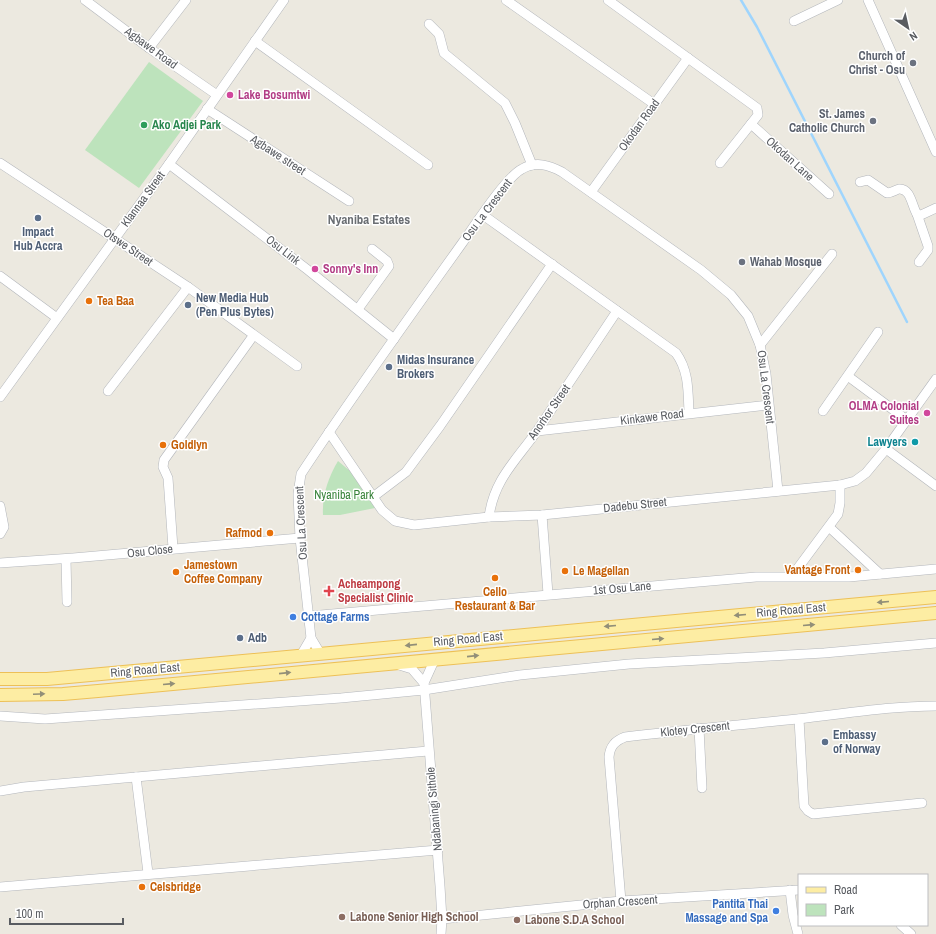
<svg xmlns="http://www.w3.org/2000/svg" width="936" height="934" font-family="'Archivo Narrow',sans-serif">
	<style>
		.green { fill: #bde3bc }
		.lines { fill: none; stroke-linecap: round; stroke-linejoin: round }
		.stream { stroke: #9fd5fd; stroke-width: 2.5 }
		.minor-casing { stroke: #b3b6bb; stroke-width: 10 }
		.major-casing { stroke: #edc057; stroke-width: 14 }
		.minor { stroke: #fff; stroke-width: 9 }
		.major { stroke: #fdeda3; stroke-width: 12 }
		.oneway { fill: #928f78 }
		.worship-dot { fill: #6b7280; stroke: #fff; stroke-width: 1.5 }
		.hotel-dot { fill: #d1479c; stroke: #fff; stroke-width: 1.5 }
		.leisure-dot { fill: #2e9e5b; stroke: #fff; stroke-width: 1.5 }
		.service-dot { fill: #5c6f8a; stroke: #fff; stroke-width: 1.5 }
		.food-dot { fill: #e8710a; stroke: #fff; stroke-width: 1.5 }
		.culture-dot { fill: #0f9aa8; stroke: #fff; stroke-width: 1.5 }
		.health-dot { fill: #e0444e; stroke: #fff; stroke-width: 1.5 }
		.shop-dot { fill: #3f7fe0; stroke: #fff; stroke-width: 1.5 }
		.education-dot { fill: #8d6e63; stroke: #fff; stroke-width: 1.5 }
		.labels { text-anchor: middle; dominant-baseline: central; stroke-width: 3; stroke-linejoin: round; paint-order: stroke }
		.street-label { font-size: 12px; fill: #595c61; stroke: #fff }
		.worship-label { font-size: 12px; font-weight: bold; fill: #5b616d; stroke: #fff; text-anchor: end }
		.hotel-label { font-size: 12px; font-weight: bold; fill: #b23c85; stroke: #fff; text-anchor: start }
		.leisure-label { font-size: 12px; font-weight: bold; fill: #27864d; stroke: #fff; text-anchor: start }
		.service-label { font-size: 12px; font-weight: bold; fill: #4e5e75; stroke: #fff; text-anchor: start }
		.food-label { font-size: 12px; font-weight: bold; fill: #c56008; stroke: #fff; text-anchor: start }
		.culture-label { font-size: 12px; font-weight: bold; fill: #0d838f; stroke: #fff; text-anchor: end }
		.park-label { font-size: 12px; fill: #368238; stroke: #fff }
		.health-label { font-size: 12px; font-weight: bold; fill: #be3a42; stroke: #fff; text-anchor: start }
		.shop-label { font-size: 12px; font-weight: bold; fill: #366cbe; stroke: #fff; text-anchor: start }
		.education-label { font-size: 12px; font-weight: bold; fill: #785e54; stroke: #fff; text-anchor: start }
		.neighbourhood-label { font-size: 13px; font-weight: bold; fill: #6a6e73; stroke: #fff }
	</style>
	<rect width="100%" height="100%" fill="#ece9e0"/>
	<!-- green -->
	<g class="green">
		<path d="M149,62L203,101L139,188L85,150Z"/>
		<path d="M338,461L350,471L375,508L340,515H323C322,495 328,478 338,461Z"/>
	</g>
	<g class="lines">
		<!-- stream -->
		<path class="stream" d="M741,0L757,27L907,322"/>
		<defs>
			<g id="minor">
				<path d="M85,0L149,48L217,95"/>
				<path d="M506,0L654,104"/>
				<path d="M608,0L757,108L758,115L720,163"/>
				<path d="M868,0L936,152"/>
				<path d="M794,21L838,0"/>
				<path d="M429,24L439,34L444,53L505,103L515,123L532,165"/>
				<path d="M255,41L428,165"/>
				<path d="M149,48L186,0"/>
				<path d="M207,109L349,201"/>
				<path d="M751,124L829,194"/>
				<path d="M0,163L188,287L297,366"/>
				<path d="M169,164L308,270L394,339"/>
				<path d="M860,182L868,180L887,193C892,193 895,190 899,189C911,188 912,207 917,214L921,215L936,208"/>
				<path d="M591,192L688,58"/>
				<path d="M917,214L928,246V250L919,262"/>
				<path d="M483,215L676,353C689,371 688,391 689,413"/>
				<path d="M0,276L57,318"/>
				<path d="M358,309L389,266L387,261L372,249"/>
				<path d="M760,345L832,254"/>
				<path d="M849,377L907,420"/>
				<path d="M108,391L188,287"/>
				<path d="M0,397L169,164L284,0"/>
				<path d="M823,411L878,332"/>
				<path d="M537,431L768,405"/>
				<path d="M329,432L382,510L395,521L414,525L489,517L542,515L840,485L855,481L866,473L886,449L936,379"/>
				<path d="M886,449L936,486"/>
				<path d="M373,497L406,472L440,426L552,264"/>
				<path d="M0,506L4,527L0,534"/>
				<path d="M542,515L548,594"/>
				<path d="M489,517C494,478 518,459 539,428C565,389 591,350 617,311"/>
				<path d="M829,527L880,574"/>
				<path d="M173,548L168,478L163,467L164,460L253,336"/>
				<path d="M66,559L67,602"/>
				<path d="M0,563L73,558L300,538"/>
				<path d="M792,576L838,514L840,503V485"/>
				<path d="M309,616L756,577H849L936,569"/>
				<path d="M320,653L311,638L300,538L298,494L301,474C353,395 408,319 463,242C475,225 506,177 522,169C536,161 549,165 562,172L701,270L731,295L748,316L760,345L766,374L778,491"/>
				<path d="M301,655L311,638"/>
				<path d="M434,661L424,683L440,886L442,919L441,934"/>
				<path d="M399,665L412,669L424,683"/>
				<path d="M0,716L45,719L341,698L424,690L520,675L629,664L824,653L936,643"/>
				<path d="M799,719L804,806L808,811L813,814L922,803"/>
				<path d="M699,728L702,788"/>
				<path d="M136,777L148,873"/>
				<path d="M0,791L24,787L428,751"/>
				<path d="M0,887L438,850"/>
				<path d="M790,890L793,915L798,934"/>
				<path d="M621,901L609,757C610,746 615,741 625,737C683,730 740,725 797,719C844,714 889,706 936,706"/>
				<path d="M442,919L621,901L799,890"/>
				<path d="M901,925L911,934"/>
			</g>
			<g id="major">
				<path d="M0,679H47L936,597"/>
				<path d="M0,695L63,694L98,691L936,613"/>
			</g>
		</defs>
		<!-- minor casing -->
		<use href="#minor" class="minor-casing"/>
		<!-- major casing -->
		<use href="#major" class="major-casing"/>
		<!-- minor -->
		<use href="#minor" class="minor"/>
		<!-- major -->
		<use href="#major" class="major"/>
	</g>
	<!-- one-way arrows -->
	<defs><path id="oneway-solid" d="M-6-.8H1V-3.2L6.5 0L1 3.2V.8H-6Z"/></defs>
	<g class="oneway">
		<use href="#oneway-solid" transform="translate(883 602) rotate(175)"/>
		<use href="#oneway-solid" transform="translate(740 615) rotate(175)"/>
		<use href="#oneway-solid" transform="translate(809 625) rotate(-5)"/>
		<use href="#oneway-solid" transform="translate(610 626) rotate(175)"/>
		<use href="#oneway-solid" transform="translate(658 639) rotate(-5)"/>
		<use href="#oneway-solid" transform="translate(411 645) rotate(174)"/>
		<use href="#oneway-solid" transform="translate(473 656) rotate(-6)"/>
		<use href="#oneway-solid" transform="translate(285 673) rotate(-6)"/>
		<use href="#oneway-solid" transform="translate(169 684) rotate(-5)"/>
		<use href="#oneway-solid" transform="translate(39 694) rotate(-2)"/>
	</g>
	<!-- markers -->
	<g class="worship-dot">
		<circle cx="913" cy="63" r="4"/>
		<circle cx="873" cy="121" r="4"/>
		<circle cx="742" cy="262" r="4"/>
	</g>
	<g class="hotel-dot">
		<circle cx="230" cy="95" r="4"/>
		<circle cx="315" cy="269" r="4"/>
		<circle cx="927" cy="413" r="4"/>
	</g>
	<circle class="leisure-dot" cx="144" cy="125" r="4"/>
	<g class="service-dot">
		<circle cx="38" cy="218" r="4"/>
		<circle cx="188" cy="305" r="4"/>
		<circle cx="389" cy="367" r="4"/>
		<circle cx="240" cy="638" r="4"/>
		<circle cx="825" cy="742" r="4"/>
	</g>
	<g class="food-dot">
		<circle cx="89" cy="301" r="4"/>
		<circle cx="163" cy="445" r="4"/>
		<circle cx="270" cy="533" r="4"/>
		<circle cx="858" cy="570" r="4"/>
		<circle cx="565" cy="571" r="4"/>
		<circle cx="176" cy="572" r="4"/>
		<circle cx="495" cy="578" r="4"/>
		<circle cx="142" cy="887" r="4"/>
	</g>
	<circle class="culture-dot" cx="915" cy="442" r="4"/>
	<path class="health-dot" d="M327 585h4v4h4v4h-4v4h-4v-4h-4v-4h4z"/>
	<g class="shop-dot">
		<circle cx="293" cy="617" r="4"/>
		<circle cx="776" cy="911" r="4"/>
	</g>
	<g class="education-dot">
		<circle cx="342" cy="917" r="4"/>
		<circle cx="517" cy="920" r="4"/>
	</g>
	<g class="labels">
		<!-- street labels -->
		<g class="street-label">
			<text transform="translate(151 48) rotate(36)">Agbawe Road</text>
			<text transform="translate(639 125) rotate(-54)">Okodan Road</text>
			<text transform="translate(278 155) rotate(33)">Agbawe street</text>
			<text transform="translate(790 159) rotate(42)">Okodan Lane</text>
			<text transform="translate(143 199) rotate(-54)">Klannaa Street</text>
			<text transform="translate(487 210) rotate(-53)">Osu La Crescent</text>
			<text transform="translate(128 247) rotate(34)">Otswe Street</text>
			<text transform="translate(283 250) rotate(38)">Osu Link</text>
			<text transform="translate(766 387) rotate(83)">Osu La Crescent</text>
			<text transform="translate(549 412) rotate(-55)">Anorhor Street</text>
			<text transform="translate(652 417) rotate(-7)">Kinkawe Road</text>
			<text transform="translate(635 505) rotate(-6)">Dadebu Street</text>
			<text transform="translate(301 523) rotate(-93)">Osu La Crescent</text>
			<text transform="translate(150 551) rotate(-6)">Osu Close</text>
			<text transform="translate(622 588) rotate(-5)">1st Osu Lane</text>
			<text transform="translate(791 610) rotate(-5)">Ring Road East</text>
			<text transform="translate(468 639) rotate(-5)">Ring Road East</text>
			<text transform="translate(145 670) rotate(-5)">Ring Road East</text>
			<text transform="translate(695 729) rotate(-6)">Klotey Crescent</text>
			<text transform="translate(434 809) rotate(-95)">Ndabaningi Sithole</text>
			<text transform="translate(620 902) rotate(-4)">Orphan Crescent</text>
		</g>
		<!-- worship labels -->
		<g class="worship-label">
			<text x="905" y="56">Church of<tspan x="905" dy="14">Christ - Osu</tspan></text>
			<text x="865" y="114">St. James<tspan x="865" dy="14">Catholic Church</tspan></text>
			<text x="750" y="262" text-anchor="start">Wahab Mosque</text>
		</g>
		<!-- hotel labels -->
		<g class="hotel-label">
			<text x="238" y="95">Lake Bosumtwi</text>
			<text x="323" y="269">Sonny's Inn</text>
			<text x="919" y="406" text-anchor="end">OLMA Colonial<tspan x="919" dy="14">Suites</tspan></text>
		</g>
		<!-- leisure labels -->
		<g class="leisure-label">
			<text x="152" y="125">Ako Adjei Park</text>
		</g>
		<!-- service labels -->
		<g class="service-label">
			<text x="38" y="232" text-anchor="middle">Impact<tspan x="38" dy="14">Hub Accra</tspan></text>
			<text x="196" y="298">New Media Hub<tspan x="196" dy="14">(Pen Plus Bytes)</tspan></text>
			<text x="397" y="360">Midas Insurance<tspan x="397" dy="14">Brokers</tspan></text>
			<text x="248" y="638">Adb</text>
			<text x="833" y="735">Embassy<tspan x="833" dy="14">of Norway</tspan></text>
		</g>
		<!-- food labels -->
		<g class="food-label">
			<text x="97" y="301">Tea Baa</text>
			<text x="171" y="445">Goldlyn</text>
			<text x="262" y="533" text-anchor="end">Rafmod</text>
			<text x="184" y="565">Jamestown<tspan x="184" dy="14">Coffee Company</tspan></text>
			<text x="850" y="570" text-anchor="end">Vantage Front</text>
			<text x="573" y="571">Le Magellan</text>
			<text x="495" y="592" text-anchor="middle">Cello<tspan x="495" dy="14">Restaurant &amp; Bar</tspan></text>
			<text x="150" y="887">Celsbridge</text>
		</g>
		<!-- culture labels -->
		<g class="culture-label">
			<text x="907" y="442">Lawyers</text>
		</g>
		<!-- park labels -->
		<g class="park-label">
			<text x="344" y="495">Nyaniba Park</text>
		</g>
		<!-- health labels -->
		<g class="health-label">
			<text x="338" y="584">Acheampong<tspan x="338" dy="14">Specialist Clinic</tspan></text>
		</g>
		<!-- shop labels -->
		<g class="shop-label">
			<text x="301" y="617">Cottage Farms</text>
			<text x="768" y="904" text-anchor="end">Pantita Thai<tspan x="768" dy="14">Massage and Spa</tspan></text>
		</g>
		<!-- education labels -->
		<g class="education-label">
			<text x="350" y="917">Labone Senior High School</text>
			<text x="525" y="920">Labone S.D.A School</text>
		</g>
		<!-- neighbourhood labels -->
		<g class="neighbourhood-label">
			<text x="369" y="219">Nyaniba Estates</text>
		</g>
	</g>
	<!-- legend -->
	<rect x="798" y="874" width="130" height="52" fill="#ffffff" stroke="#bdbec0"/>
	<rect x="806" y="887" width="20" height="6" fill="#fdeda3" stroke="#bdbec0"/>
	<text x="834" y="894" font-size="12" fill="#595c61">Road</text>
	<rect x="806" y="904" width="20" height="12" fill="#bde3bc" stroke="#bdbec0"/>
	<text x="834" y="914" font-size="12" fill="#595c61">Park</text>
	<!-- north arrow -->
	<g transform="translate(908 28) rotate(146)" stroke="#ffffff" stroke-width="3" paint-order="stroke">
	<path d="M0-3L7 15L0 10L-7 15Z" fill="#595c61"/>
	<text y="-6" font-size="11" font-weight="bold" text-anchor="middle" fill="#595c61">N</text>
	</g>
	<!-- scale -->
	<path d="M10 918v6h113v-6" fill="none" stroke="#595c61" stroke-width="2"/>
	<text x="16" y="918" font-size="12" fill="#595c61" stroke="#ffffff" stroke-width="3" paint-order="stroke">100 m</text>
</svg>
